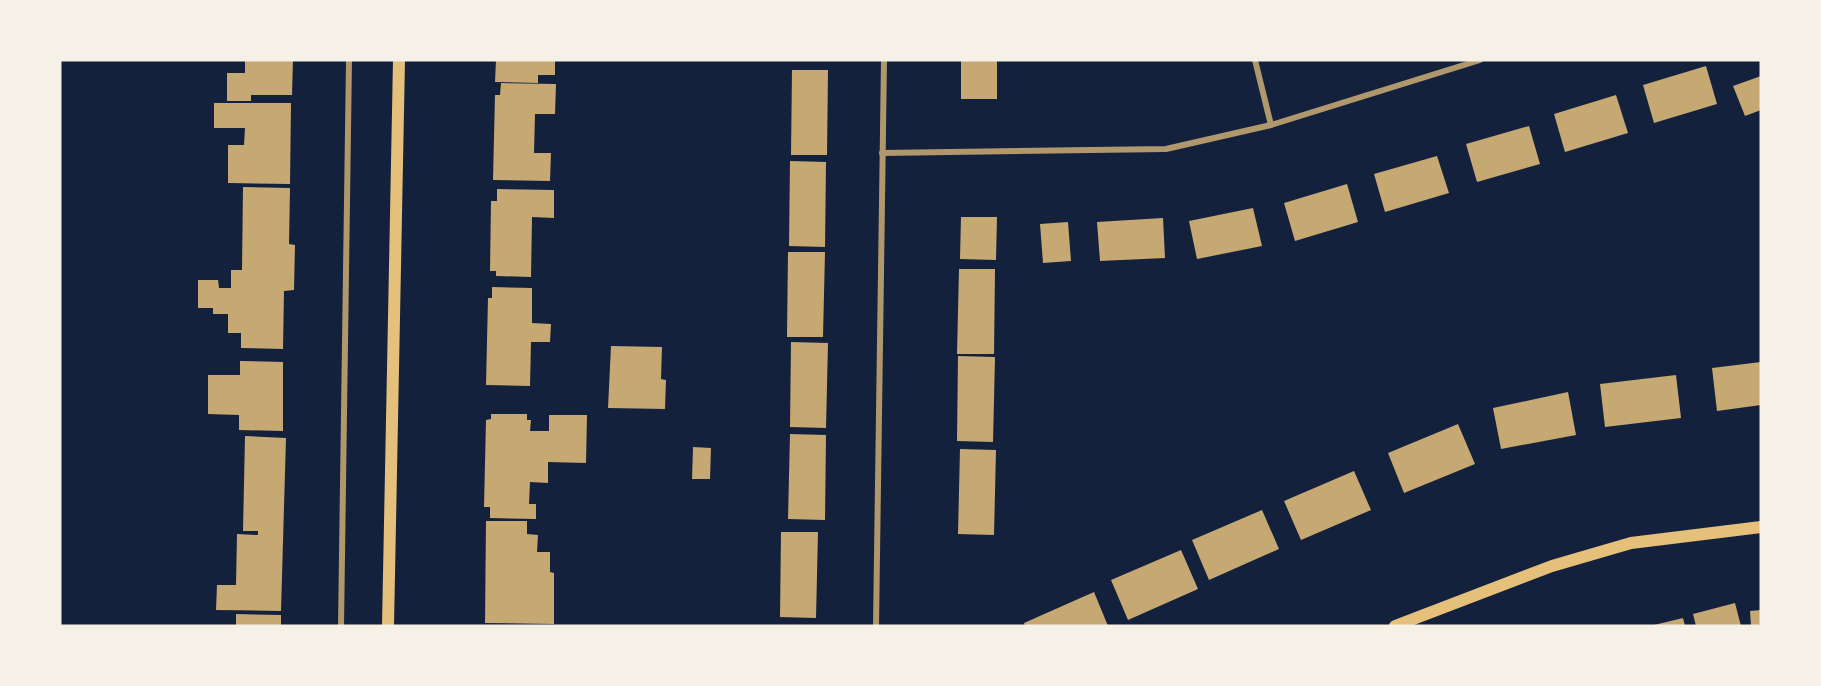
<svg xmlns="http://www.w3.org/2000/svg" width="1821" height="686" font-family="Montserrat,sans-serif">
	<style>
		.building { fill: #c6a872 }
		.lines { fill: none; stroke-linecap: round; stroke-linejoin: round }
		.minor { stroke: #b1986c; stroke-width: 6 }
		.secondary { stroke: #e5c07b; stroke-width: 12 }
	</style>
	<rect width="100%" height="100%" fill="#14213d"/>
	<!-- building -->
	<g class="building">
		<path d="M245,60H293L292,95H251V101H227V73H245Z"/>
		<path d="M496,60H555V75H538V83L495,82Z"/>
		<rect x="961" y="60" width="36" height="39"/>
		<path d="M1706,66L1717,104L1654,123L1643,85Z"/>
		<path d="M792,70H828L827,155H791Z"/>
		<path d="M1761,76V110L1745,116L1733,86Z"/>
		<path d="M501,83L556,84L555,114H535L534,153H551L550,181L493,180L495,95H500Z"/>
		<path d="M1616,95L1628,133L1565,152L1554,114Z"/>
		<path d="M214,103H291L290,184L228,183V145H244L245,128H214Z"/>
		<path d="M1529,126L1540,164L1477,182L1466,144Z"/>
		<path d="M1437,156L1449,193L1385,212L1374,174Z"/>
		<path d="M790,161L826,162L825,247L789,246Z"/>
		<path d="M1347,184L1358,222L1295,241L1284,203Z"/>
		<path d="M243,187L290,188L289,244L295,245L294,290L284,291L283,349L241,348V333H228V314H213V308H198V280H218L219,288H231V270H242Z"/>
		<path d="M497,189L554,190V218L532,217L531,277L496,276V271H490L491,201H497Z"/>
		<path d="M1253,208L1262,246L1197,259L1189,221Z"/>
		<path d="M961,217H997L996,260L960,259Z"/>
		<path d="M1163,218L1165,258L1100,261L1097,222Z"/>
		<path d="M1068,222L1071,261L1043,263L1040,224Z"/>
		<path d="M788,252H825L823,337H787Z"/>
		<path d="M959,269H995L994,354H957Z"/>
		<path d="M492,287L532,288V323L551,324L550,342H531L530,386L486,385L488,298H492Z"/>
		<path d="M791,342L828,343L826,428L790,427Z"/>
		<path d="M611,346L662,347L661,379L666,380L665,409L608,408Z"/>
		<path d="M958,356L995,357L993,442L957,441Z"/>
		<path d="M240,361L283,362V431L239,430V415L208,414V375H240Z"/>
		<path d="M1761,362V405L1717,411L1712,368Z"/>
		<path d="M1676,375L1681,418L1605,427L1600,384Z"/>
		<path d="M1568,392L1576,435L1501,449L1493,408Z"/>
		<path d="M491,414H527V420H531L530,431H549V415H587L586,463L548,462V483L530,482L529,504H536V519L490,518V507H484L486,420L491,419Z"/>
		<path d="M1458,424L1475,464L1404,493L1388,453Z"/>
		<path d="M790,434L826,435L825,520L788,519Z"/>
		<path d="M245,436L286,438L281,611L216,610L217,585H236L237,534L258,535V531H243Z"/>
		<path d="M693,447L711,448L710,479H692Z"/>
		<path d="M960,449L996,450L994,535L958,534Z"/>
		<path d="M1354,471L1371,510L1301,540L1284,501Z"/>
		<path d="M1262,510L1279,549L1209,580L1192,540Z"/>
		<path d="M486,521H527V534L538,535L537,552H550V572L554,573V624L485,623Z"/>
		<path d="M781,532H818L816,618L780,617Z"/>
		<path d="M1181,550L1198,589L1128,620L1111,580Z"/>
		<path d="M1094,592L1108,626H1025L1024,623Z"/>
		<path d="M1735,603L1741,626H1696L1693,614Z"/>
		<path d="M1761,610V626H1751L1750,611Z"/>
		<path d="M236,614L281,615V626H236Z"/>
		<path d="M1683,618L1685,626H1654V625Z"/>
	</g>
	<g class="lines">
		<!-- minor -->
		<g class="minor">
			<path d="M1255,60L1271,125"/>
			<path d="M882,153L1166,149L1271,125L1480,60"/>
			<path d="M341,626L349,60"/>
			<path d="M876,626L884,60"/>
		</g>
		<!-- secondary -->
		<g class="secondary">
			<path d="M388,626L399,60"/>
			<path d="M1395,626L1552,566L1631,543L1761,527"/>
		</g>
	</g>
	<!-- border -->
	<rect width="1821" height="686" fill="none" stroke="#f6f1e7" stroke-width="123"/>
</svg>
